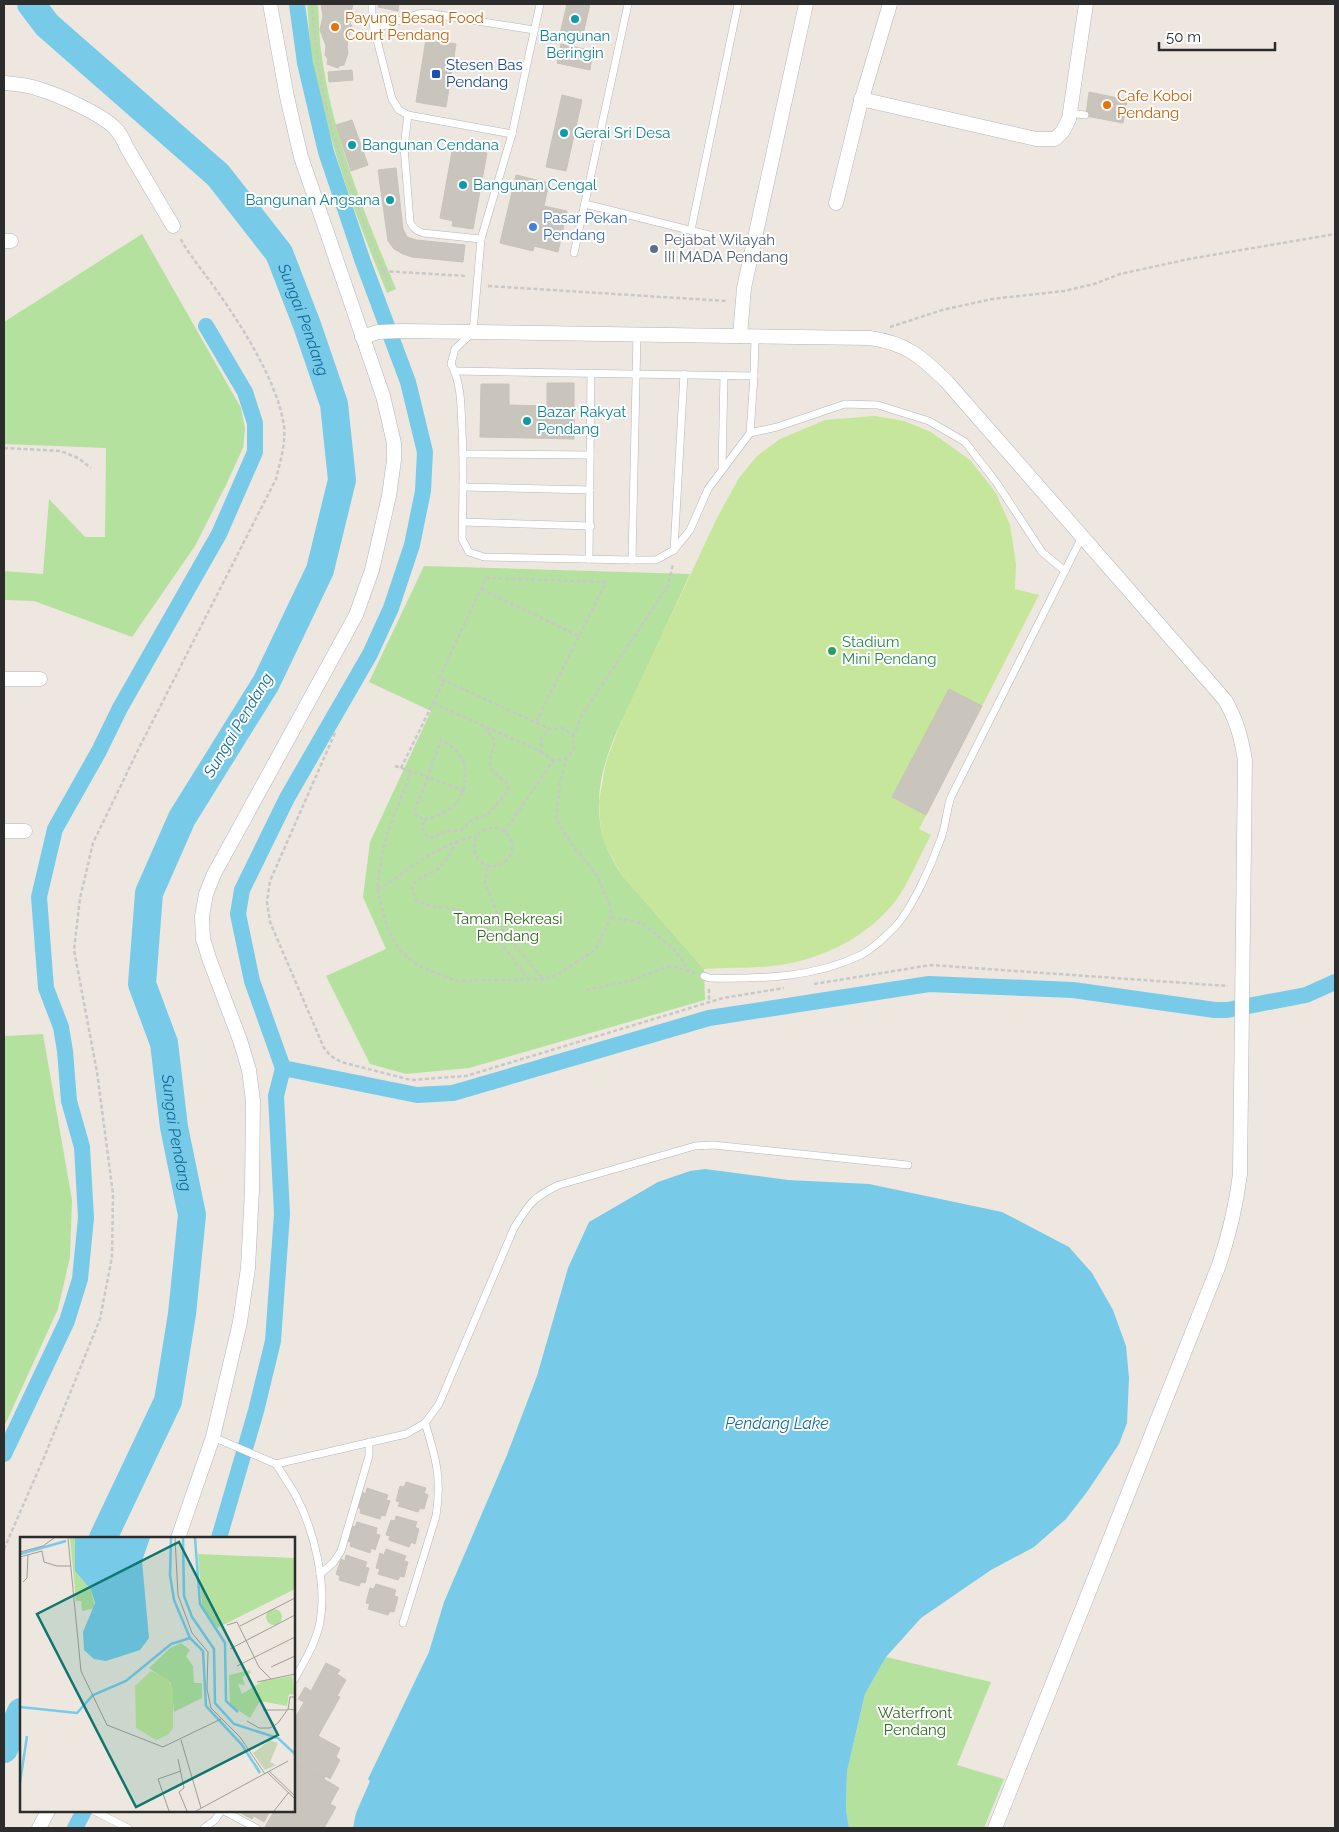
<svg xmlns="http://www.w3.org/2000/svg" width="1339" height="1832" font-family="Raleway,sans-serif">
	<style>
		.green { fill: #b5e19e }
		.pitch { fill: #c6e79b }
		.water { fill: #77cbe9 }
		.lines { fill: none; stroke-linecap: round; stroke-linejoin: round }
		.canal { stroke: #77cbe9; stroke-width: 16 }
		.river { stroke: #77cbe9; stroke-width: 28 }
		.building { fill: #c9c5bd; stroke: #c8c3b8 }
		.service-casing { stroke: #b2b5bf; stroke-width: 8 }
		.minor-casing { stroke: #b2b5bf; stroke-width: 15 }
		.path { stroke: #c8c8c8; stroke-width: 2.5; stroke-dasharray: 4 2.5; stroke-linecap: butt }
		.service { stroke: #fff; stroke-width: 7 }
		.minor { stroke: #fff; stroke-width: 14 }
		.culture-dot { fill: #0f9aa8; stroke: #fff; stroke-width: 2 }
		.food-dot { fill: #e8710a; stroke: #fff; stroke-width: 2 }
		.transit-dot { fill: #1a4fb4; stroke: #fff; stroke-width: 2 }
		.shop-dot { fill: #3f7fe0; stroke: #fff; stroke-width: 2 }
		.service-dot { fill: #5c6f8a; stroke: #fff; stroke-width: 2 }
		.leisure-dot { fill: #2e9e5b; stroke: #fff; stroke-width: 2 }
		.labels { text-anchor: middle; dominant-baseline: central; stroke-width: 4; stroke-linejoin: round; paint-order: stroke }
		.food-label { font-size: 15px; fill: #c56008; stroke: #fff; text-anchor: start }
		.culture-label { font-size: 15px; fill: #0d838f; stroke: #fff; text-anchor: start }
		.transit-label { font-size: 15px; fill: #164399; stroke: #fff; text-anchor: start }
		.shop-label { font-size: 15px; fill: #366cbe; stroke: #fff; text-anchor: start }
		.service-label { font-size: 15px; fill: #4e5e75; stroke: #fff; text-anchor: start }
		.leisure-label { font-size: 15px; fill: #27864d; stroke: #fff; text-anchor: start }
		.park-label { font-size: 15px; fill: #2d671e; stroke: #fff }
		.water-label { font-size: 16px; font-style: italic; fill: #146a98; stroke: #fff }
		.inset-river { fill: none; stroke: #77cbe9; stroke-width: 2.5 }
		.inset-road { fill: none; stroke: #a09c97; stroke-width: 1 }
		.view { fill: #0f766e; fill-opacity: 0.15; stroke: #0f766e; stroke-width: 2.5 }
		.inset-edge { fill: none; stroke: #2c2c2c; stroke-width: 2.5 }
	</style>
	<rect width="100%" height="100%" fill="#ede7df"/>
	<!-- green -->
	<g class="green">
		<path d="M307,4H318C319,21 319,40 322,57C333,137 365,215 396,289L387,293C356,217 326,138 312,57C309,40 309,21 307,4Z"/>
		<path d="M142,234L241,408L245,429L243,448L225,487L195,546L132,637L34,601L4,600V571L43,574L49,499L85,537H105L106,448L4,444V322Z"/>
		<path d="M424,566L690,574C673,611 656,648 639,685C622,721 599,761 599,803C598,831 606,850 621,874L704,969L705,1000L469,1068L406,1074L370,1064L326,976L386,949L363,897L370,842L431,711L369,682Z"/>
		<path d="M43,1034L72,1200L70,1257L58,1309L4,1427V1036Z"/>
		<path d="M886,1657L991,1682L957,1765L1004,1779L984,1828H849L846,1810L847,1771L865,1694Z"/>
	</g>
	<!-- pitch -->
	<path class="pitch" d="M875,416L904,421L931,432L970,460L996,493L1010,525L1016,564L1015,589L1039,595L919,829L931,835C920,855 909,882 897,899C869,936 825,958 780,965C755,969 729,967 704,969L621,874L603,841L600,821L599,801L606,762L621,722L718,516L739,478L757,456L780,439L825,420Z"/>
	<!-- water -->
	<path class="water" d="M705,1169L788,1180L869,1184L1002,1212L1069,1247L1092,1273L1113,1310L1126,1346L1129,1378L1127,1423L1119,1444L1087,1492L1066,1519L1034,1547L991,1570L921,1618L886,1657L865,1694L847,1771L846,1810L849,1828H353L356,1813L370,1781L368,1779L429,1652L444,1602L507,1455L537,1376L568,1268L589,1222L658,1182L690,1171Z"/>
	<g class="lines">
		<!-- canal -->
		<g class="canal">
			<path d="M283,1068L417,1095L453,1093L709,1018L929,984L1073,990L1215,1010H1227L1306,995L1335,982"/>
			<path d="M4,1454L67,1321L80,1279L86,1218L82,1147L69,1101L65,1051L61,1027L46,988L39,897L55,829L99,751L120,708L219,534L255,452V423L245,392L206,326"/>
			<path d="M219,1538L256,1411L273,1341L282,1214L276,1096L283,1068L252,981L238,914L242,890L287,798L370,654L391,608L412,545L423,491L425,452L408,382L363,262L326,152L305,63L297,4"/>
			<path d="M75,1828L84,1811"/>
		</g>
		<!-- river -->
		<g class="river">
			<path id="s1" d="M31,4L47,25L218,175L279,253L307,325L334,404L342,480L320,570L266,683L182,818L149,893L142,984L164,1043L174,1127L192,1215L182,1314L168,1401L103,1538"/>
			<path d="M4,1749L21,1712"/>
		</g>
	</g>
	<!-- building -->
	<g class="building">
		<path d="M321,4H353L350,18V23L353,28L349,35L347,47L348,53L344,65L339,66L338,68L327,64L328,59L325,55L326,46L320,30L323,16Z"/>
		<path d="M379,4H399L398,11L378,7Z"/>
		<path d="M567,4H590L582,39L560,34Z"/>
		<path d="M426,39L456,44L446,107L416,102Z"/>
		<path d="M561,44L593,51L590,70L557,63Z"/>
		<path d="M352,70L353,80L329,82L328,72Z"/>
		<path d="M1089,92L1127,100L1123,123L1086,116Z"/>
		<path d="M562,95L582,100L566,171L546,167Z"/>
		<path d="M352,120L368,165L351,171L336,125Z"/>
		<path d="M453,146L487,153L473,229L452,226L453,221L440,218Z"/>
		<path d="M396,168L403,229L407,237L416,240L465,245L463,262L412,257L403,254L394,249L388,241L378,170Z"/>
		<path d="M516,175L549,183L544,206L567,211L558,252L534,246L533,251L500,243Z"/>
		<path d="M547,383H574V439L480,437L481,384H509V405L547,406Z"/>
		<path d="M949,689L982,706L926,815L892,797Z"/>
		<path d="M406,1482L426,1488L424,1493L428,1495L424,1509L420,1508L418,1512L398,1506L400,1502L396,1501L400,1486L404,1487Z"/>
		<path d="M367,1488L388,1495L386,1500L390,1501L385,1516L381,1515L380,1519L360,1513L361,1509L357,1507L362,1492L366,1494Z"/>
		<path d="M396,1516L417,1522L415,1527L419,1529L415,1544L411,1542L409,1547L389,1540L390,1536L386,1535L391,1520L395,1521Z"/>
		<path d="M357,1522L377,1528L376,1534L380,1535L375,1550L371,1548L370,1553L350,1546L351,1542L347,1541L352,1526L355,1527Z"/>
		<path d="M386,1549L406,1556L404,1561L408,1562L404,1577L400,1576L398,1580L378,1574L380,1569L376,1568L380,1553L384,1555Z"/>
		<path d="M346,1555L367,1562L365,1567L369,1568L365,1583L361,1582L359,1586L339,1580L340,1576L336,1574L341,1559L345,1561Z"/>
		<path d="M376,1584L396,1590L394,1596L398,1597L394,1612L390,1611L388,1615L368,1609L370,1604L366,1603L370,1588L374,1589Z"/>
		<path d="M326,1663L340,1670L337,1674L346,1680L337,1696L340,1697L318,1736L340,1748L336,1757L340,1760L330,1779L326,1776L324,1779L300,1765L294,1776V1720L304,1702L298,1699L305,1687L311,1691Z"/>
		<path d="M300,1765L339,1788L330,1804L336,1807L324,1828H267L265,1827L274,1811H294V1776Z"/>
		<path d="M242,1811H270L264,1822L254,1816L252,1819L241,1813Z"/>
	</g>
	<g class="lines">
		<defs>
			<g id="service">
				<path d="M372,4V20L392,99L399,110L408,115L512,134"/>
				<path d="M540,4L512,134L481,239L473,332L455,349L451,364C462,384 461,409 462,431C464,467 463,503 462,539L469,552L484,557L632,560H656L674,550L690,530L708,489L750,433L754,376L755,336"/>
				<path d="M374,29L418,14L427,13L534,30"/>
				<path d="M1070,113L1085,115"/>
				<path d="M408,115L404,147L410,222C413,228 416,231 423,233L481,239"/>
				<path d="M585,204L709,235"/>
				<path d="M691,230L738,4"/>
				<path d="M574,253L628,4"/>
				<path d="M455,371L754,376"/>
				<path d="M750,433L777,427L845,404L878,405L929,421L965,442L996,482L1042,552L1065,571"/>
				<path d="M463,454L590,455"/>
				<path d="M722,468L724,375"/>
				<path d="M463,487L590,490"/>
				<path d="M462,522L591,526"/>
				<path d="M674,550L684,374"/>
				<path d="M589,559L591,373"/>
				<path d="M632,560L637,335"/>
				<path d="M704,976L709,978C761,979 813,978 861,955C872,949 885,937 894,928C912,909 931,866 940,841C946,827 946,811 951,797L1082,537"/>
				<path d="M213,1437L276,1464L406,1434L425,1423L439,1404L514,1228C529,1204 533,1197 559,1185L695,1146L713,1145L908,1165"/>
				<path d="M276,1464C282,1474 290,1485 296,1496C314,1530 327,1584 320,1622C316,1643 304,1662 294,1680"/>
				<path d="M320,1574L333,1563L341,1551L369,1456V1442"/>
				<path d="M403,1623L436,1516C442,1479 436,1458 425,1423"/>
				<path d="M94,1811L128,1828"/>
				<path d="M224,1811L256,1828"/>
				<path d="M204,1828L215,1820L221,1811"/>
			</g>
			<g id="minor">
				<path d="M4,83C15,84 27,85 39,89C59,95 101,114 115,128C121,134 124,141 127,148L173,226"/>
				<path d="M861,99L1036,139H1055L1063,131L1069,119L1086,4"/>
				<path d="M836,203L860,105L890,4"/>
				<path d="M4,241H11"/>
				<path d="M740,336L744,288L806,4"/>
				<path d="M362,337L378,332L402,331L870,338C906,343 922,357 947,382L1225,700C1237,721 1241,737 1245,760L1240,1174C1236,1206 1229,1235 1219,1265L995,1828"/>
				<path d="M4,679H40"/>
				<path d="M4,831H25"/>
				<path d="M178,1538L213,1437L240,1322L248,1268L252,1190L253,1101L249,1070L240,1040L210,961L203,939L202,916L206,894L214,874L356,615L372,570L389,496L394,460V443L383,396L301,157L287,97L270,4"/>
				<path d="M39,1828L48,1811"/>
			</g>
		</defs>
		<!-- service casing -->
		<use href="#service" class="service-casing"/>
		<!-- minor casing -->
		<use href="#minor" class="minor-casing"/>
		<!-- path -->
		<g class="path">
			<path d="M312,4C315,46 320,88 332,129C348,184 370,238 391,291"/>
			<path d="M383,271L466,276"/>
			<path d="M488,286L726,301"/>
			<path d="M890,327L942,310L992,299L1064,291L1094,284L1120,274L1189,259L1335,234"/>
			<path d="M4,448L61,451L78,458L91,468"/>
			<path d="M481,589L579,636"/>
			<path d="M433,703L542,752"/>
			<path d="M536,722L606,582L486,578L439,678L550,729"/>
			<path d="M335,733L270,881L267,902L270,922L324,1048C330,1056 336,1060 345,1063L411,1080L466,1076L723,998L784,988"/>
			<path d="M573,736L583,713L668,586L673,564"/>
			<path d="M395,766L428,777L441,740C447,744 454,747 459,754C464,760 465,768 465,776C465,803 448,814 423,820V831L428,838L435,837L445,831L462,830L470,821L488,814L505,795L509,784C486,768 487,767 495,741L485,728"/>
			<path d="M401,768L444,681"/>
			<path d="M411,771L387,834L381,860L377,888L387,927L399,950L417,965L456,981L543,979L557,975L595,950L611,917L610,906L597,875L570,842L556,818L560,782L566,759"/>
			<path d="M423,819L417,816L414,812L428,777L464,791"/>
			<circle cx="493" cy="847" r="19"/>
			<path d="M504,832L553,761L566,759L574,749L573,736L563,728L550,729L541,739L542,752L553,761"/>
			<path d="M457,841C452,849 448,859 441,866C432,875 419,875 412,887L415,899C433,910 441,905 458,910C490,921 509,955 529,980"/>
			<path d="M487,867L485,882L504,932L543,979"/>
			<path d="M377,888L386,885C416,863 439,845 476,836"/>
			<path d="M611,917L642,923L673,948L689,970"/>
			<path d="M814,984L931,965L1228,986"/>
			<path d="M709,989V1002"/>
			<path d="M586,990L633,980L666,967L673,966L695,973"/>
			<path d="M4,1549L45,1455L100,1319L112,1257L113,1194L97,1072L74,950L80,898L93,843L138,750L276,479C280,462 286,443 284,426C277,377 233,312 204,273C195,261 187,251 180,238"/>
		</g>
		<!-- service -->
		<use href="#service" class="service"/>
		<!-- minor -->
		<use href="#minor" class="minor"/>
	</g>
	<!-- markers -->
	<g class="culture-dot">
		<circle cx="575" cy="19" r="5"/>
		<circle cx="564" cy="133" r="5"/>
		<circle cx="352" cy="145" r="5"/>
		<circle cx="463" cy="185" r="5"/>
		<circle cx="390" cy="200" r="5"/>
		<circle cx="527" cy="421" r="5"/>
	</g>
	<g class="food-dot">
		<circle cx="335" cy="27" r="5"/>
		<circle cx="1107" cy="105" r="5"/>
	</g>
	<rect class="transit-dot" x="431" y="69" width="10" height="10" rx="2.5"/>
	<circle class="shop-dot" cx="533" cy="227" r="5"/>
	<circle class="service-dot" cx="654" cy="249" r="5"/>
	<circle class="leisure-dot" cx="832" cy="651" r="5"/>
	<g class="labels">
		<!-- food labels -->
		<g class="food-label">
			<text x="345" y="18">Payung Besaq Food<tspan x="345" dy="17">Court Pendang</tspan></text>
			<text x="1117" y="96">Cafe Koboi<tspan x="1117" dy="17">Pendang</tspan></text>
		</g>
		<!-- culture labels -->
		<g class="culture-label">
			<text x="575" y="36" text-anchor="middle">Bangunan<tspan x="575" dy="17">Beringin</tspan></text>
			<text x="574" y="133">Gerai Sri Desa</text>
			<text x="362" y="145">Bangunan Cendana</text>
			<text x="473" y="185">Bangunan Cengal</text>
			<text x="380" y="200" text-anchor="end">Bangunan Angsana</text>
			<text x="537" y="412">Bazar Rakyat<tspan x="537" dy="17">Pendang</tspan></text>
		</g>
		<!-- transit labels -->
		<g class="transit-label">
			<text x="446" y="65">Stesen Bas<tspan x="446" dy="17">Pendang</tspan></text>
		</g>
		<!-- shop labels -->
		<g class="shop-label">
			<text x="543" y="218">Pasar Pekan<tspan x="543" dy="17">Pendang</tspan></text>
		</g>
		<!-- service labels -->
		<g class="service-label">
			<text x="664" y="240">Pejabat Wilayah<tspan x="664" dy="17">III MADA Pendang</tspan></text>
		</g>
		<!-- leisure labels -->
		<g class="leisure-label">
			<text x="842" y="642">Stadium<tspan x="842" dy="17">Mini Pendang</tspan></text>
		</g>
		<!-- park labels -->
		<g class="park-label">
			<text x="508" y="919">Taman Rekreasi<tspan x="508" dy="17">Pendang</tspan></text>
			<text x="915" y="1713">Waterfront<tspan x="915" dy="17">Pendang</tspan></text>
		</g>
		<!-- water labels -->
		<g class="water-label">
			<text stroke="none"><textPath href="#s1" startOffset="424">Sungai Pendang</textPath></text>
			<text transform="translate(238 725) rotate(-59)">Sungai Pendang</text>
			<text stroke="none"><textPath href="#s1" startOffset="1294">Sungai Pendang</textPath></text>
			<text x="777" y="1423">Pendang Lake</text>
		</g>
	</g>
	<!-- overview -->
	<g transform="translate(20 1537)">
		<rect width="275" height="275" fill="#ede7df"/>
		<path d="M50,1H55V34L71,53L75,71L62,74L61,64H56ZM178,17L275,21V52L197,91L182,69ZM246 80a8 8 0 1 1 16 0a8 8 0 1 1-16 0ZM161,106L170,113L166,119L173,129L174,146H182V161L154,175L151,146L129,131L150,111ZM230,133L231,136L222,140L225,148L218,147L222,157L243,144L272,139L275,158L269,157L267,169L240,164L230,181L210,168L209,138Z" fill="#b5e19e"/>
		<path d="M250,203L258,206L250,225L256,228L245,233L233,216Z" fill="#c6d6b7"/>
		<path d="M131,134L148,142L153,153V191L148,198L136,203L116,191L115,149Z" fill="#c6e79b"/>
		<path d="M55,1H130L122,24L129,101L120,113L86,124L74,122L64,113L63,95L75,66L71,53L55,34Z" fill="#77cbe9"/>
		<path class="inset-river" d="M151,1L150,38L154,63L170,101L183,114L186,169L222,208L240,236M163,1L164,59L172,80L194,112L195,166L214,187L258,201L275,217M175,1L180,67L205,106L206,164L218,175M0,17L46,4M0,170L57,176L73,158L106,144L151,107L170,101M0,246L7,199"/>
		<path class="inset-road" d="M48,1L61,134L87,188L143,210L201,182M155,1L158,58L172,96L188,115L187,152L191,171L220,200L245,237M0,15L23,9L34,1M0,20L22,14L24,25L37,29H51M3,45L7,41L8,18M207,88L217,85L239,130L251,142M220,89L275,61M210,112L275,78M217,129L275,100M251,130L275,119M237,145L275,137M275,160H270L268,172L275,173M243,173H267M227,184L239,191H250L258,186L268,172M161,203L181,271M158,222L164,251L159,255L167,274M249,234L275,259M247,235L275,262M149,274L138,242L161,234M176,274L268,224M254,274L269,255"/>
		<path class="view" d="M159,5L258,198L116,270L17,77Z"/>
		<rect width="275" height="275" class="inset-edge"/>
	</g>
	<!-- border -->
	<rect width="1339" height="1832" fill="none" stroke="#2c2c2c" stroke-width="10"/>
	<!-- scale -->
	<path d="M1159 42v8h116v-8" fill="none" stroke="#2c2c2c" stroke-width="2.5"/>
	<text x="1166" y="42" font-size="15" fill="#2c2c2c" stroke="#ffffff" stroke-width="4" paint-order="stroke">50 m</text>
</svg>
